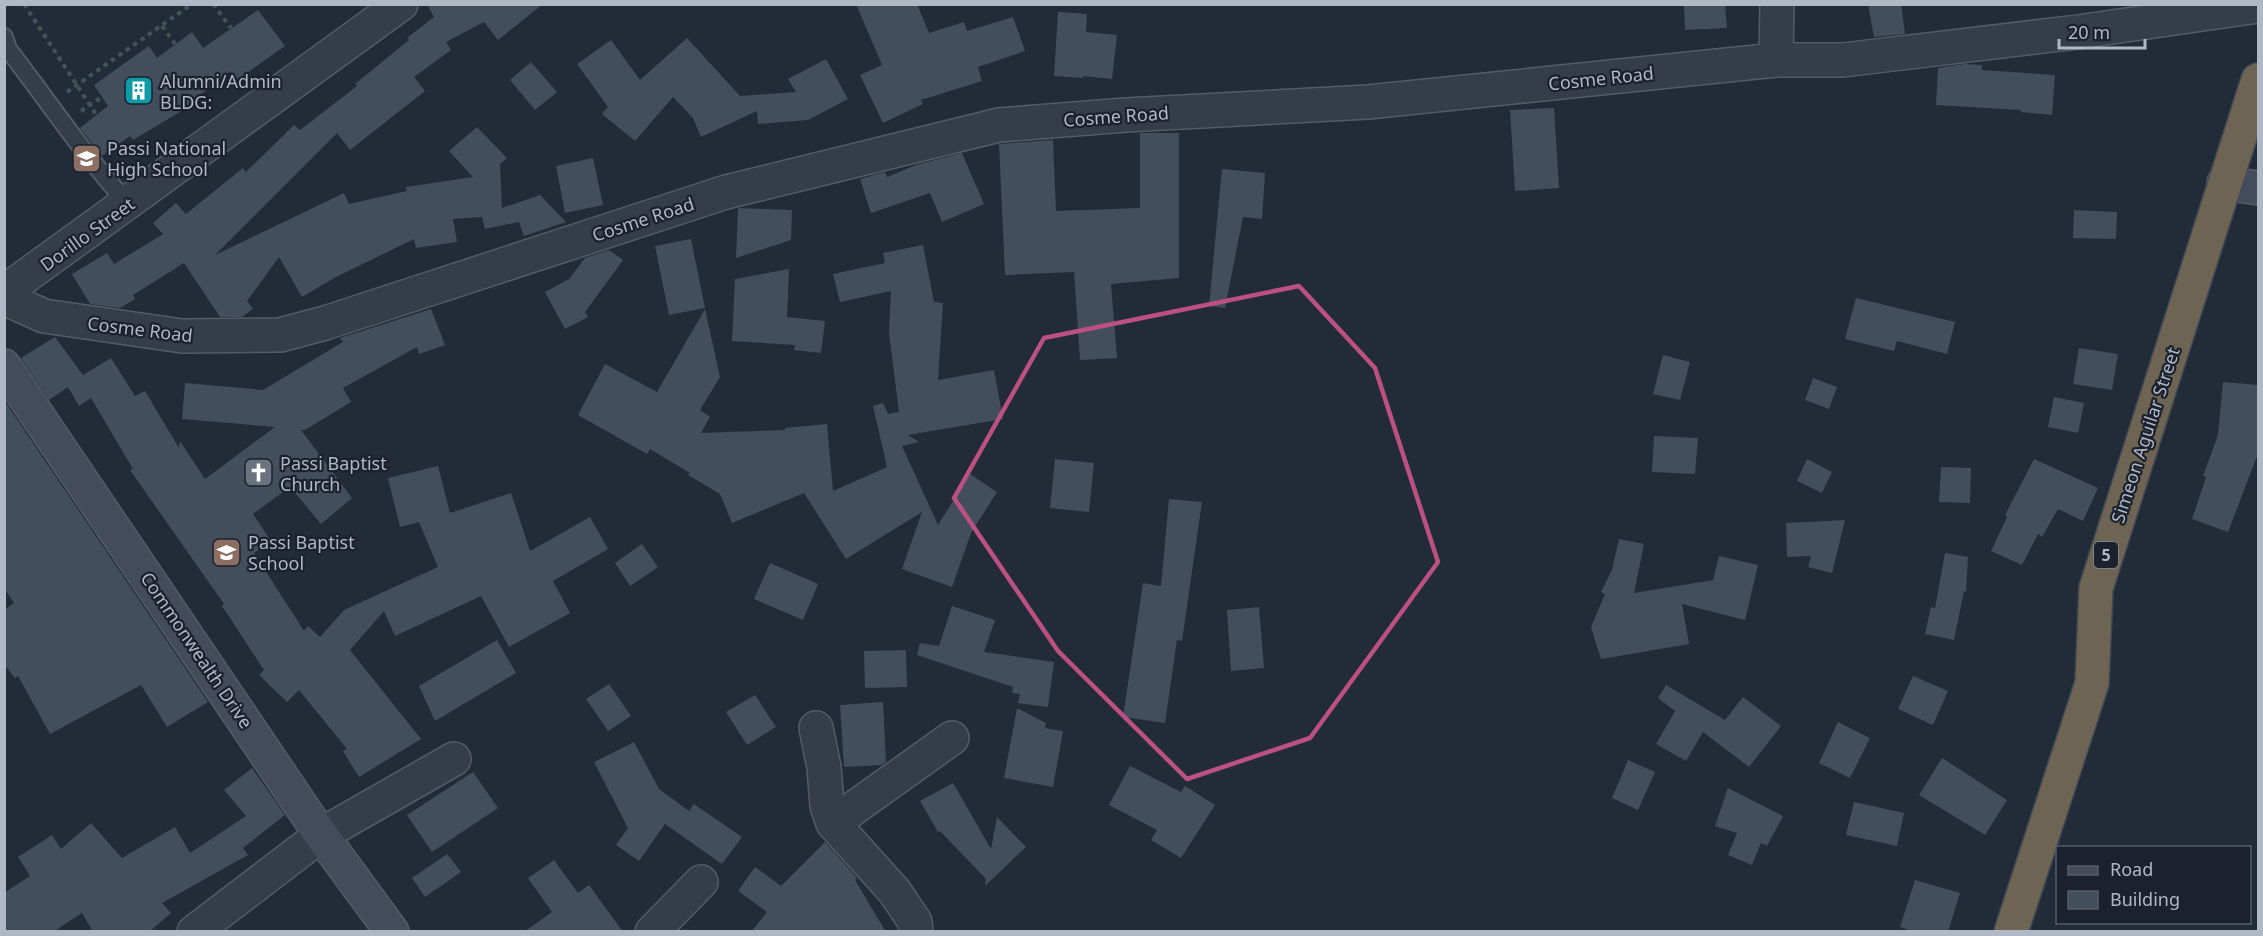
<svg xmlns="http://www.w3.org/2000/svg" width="2263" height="936" font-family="'Noto Sans',sans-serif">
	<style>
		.building { fill: #434e5d }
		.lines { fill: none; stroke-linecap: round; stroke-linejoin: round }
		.lane-casing { stroke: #535b66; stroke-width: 20 }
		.street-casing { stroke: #535b66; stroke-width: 36 }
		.secondary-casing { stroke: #535b66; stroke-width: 36 }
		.highway-casing { stroke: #404853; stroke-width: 36 }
		.path { stroke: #425356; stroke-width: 4; stroke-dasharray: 4.5 4.5; stroke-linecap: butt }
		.lane { stroke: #353d48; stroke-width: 16 }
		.street { stroke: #353d48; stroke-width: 33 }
		.secondary { stroke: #444c5b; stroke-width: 33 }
		.highway { stroke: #6e6453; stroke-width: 33 }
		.marked { fill: none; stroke: #bc5080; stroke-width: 4.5; stroke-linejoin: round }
		.labels { text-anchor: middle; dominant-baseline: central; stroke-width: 4.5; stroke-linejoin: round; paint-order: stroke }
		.shield { fill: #1b222d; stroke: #838b97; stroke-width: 1.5 }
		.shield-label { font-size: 16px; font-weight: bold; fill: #b0b8c5 }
		.street-label { font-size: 18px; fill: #b0b8c5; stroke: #1b222d }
		.poi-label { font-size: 18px; fill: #b0b8c5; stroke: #1b222d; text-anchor: start }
	</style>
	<rect width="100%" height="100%" fill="#222b38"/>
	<!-- building -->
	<g class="building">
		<path d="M427,4H543L498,40L484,22L446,42L451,50L414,77L425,91L350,150L337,133L215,255L344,193L349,204L407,191L406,187L473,177L449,151L477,127L507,158L500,164L502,208L540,195L566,222L524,236L519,222L485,229L482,217L453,219L457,242L416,248L414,239L334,278L302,297L279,257L247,301L253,309L242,317H220L184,263L133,295L135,299L120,308L90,304L72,274L107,253L114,264L163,234L153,223L176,203L186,214L243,168L246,172L294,125L300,130L357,86L355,84L409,40L407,38L434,17Z"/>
		<path d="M856,4H917L929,33L964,22L967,31L1013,17L1025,51L978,67L982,81L921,100L923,104L883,123L860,75L882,65Z"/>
		<path d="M1684,4H1725L1727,28L1685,30Z"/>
		<path d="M1868,4H1901L1905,34L1874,37Z"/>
		<path d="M258,10L285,46L237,80L230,71L189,104L190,106L133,140L130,136L102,156L80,128L108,106L94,85L149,46L157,58L192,32L203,48Z"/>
		<path d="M1058,12L1087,14L1086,32L1117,35L1112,79L1083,76V78L1054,76Z"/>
		<path d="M687,38L740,96L796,92L788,79L826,59L848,99L808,120L758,124L757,111L701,137L693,118L673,97L635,141L602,114L608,107L577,64L611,40L640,80Z"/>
		<path d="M531,62L557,92L535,110L510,80Z"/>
		<path d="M1965,64L1982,65V70L2055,75L2052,115L2021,112V110L1936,105L1938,68Z"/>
		<path d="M1554,108L1559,188L1515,191L1510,110Z"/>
		<path d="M1140,133H1179V278L1111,284L1117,358L1080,360L1074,272L1005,275L999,144L1053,140L1056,211L1140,208Z"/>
		<path d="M962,153L984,204L942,222L930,193L871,213L860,179L885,172L887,177L916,165Z"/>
		<path d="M593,158L603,205L565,213L556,166Z"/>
		<path d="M1222,169L1265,173L1262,219L1243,217L1225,308L1209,306Z"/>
		<path d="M738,208L792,210L791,240L736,258Z"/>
		<path d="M2074,210L2117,212L2116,239L2073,238Z"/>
		<path d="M691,239L705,308L669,315L655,246Z"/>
		<path d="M923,245L934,302L943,303L938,380L994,370L1003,419L908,435L919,442L902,446L938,525L970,474L997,492L971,533L952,587L902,569L922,512L846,559L804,493L732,523L720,494L688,475L690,473L650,449L647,454L578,415L605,364L657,392L705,309L720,377L700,410L710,417L701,433L785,430V428L827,424L833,491L887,467L873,406L883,403L888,414L899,412L889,333L891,291L840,302L833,274L885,263L883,253Z"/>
		<path d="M609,250L623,260L585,312L588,317L565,329L545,292L569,279L585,258Z"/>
		<path d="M789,269L787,317L825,321L821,353L794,350L795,345L732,341L735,279Z"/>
		<path d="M1856,298L1955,322L1947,354L1897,341L1894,351L1845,339Z"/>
		<path d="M431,309L445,345L419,354L417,347L343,388L351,402L305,430H301L352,498L321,524L290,487L253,514L271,541L254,553L304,631L308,626L320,637L344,610L438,567L419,522L400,527L388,478L438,466L450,513L511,493L530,551L590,517L608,549L553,581L570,613L509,647L481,596L395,636L384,611L350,650L421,739L359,777L343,751L347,749L299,690L287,702L259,675L264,670L222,606L224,604L130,470L133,469L91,398L79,406L68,387L49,400L21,358L55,337L83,375L111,358L135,396L145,391L179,448L180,441L205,479L275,427L182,419L185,383L263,390L343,342L340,338Z"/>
		<path d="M2079,348L2118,354L2112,390L2073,384Z"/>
		<path d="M1663,355L1690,362L1680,400L1653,394Z"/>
		<path d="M1813,378L1837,387L1829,409L1805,400Z"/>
		<path d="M2223,382L2259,385V451L2228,532L2192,519L2206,477L2203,476L2218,435Z"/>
		<path d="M2054,397L2084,403L2078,433L2048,427Z"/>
		<path d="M4,400L208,702L167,727L141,685L50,734L18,676L15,678L4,664V610L14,603L4,588Z"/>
		<path d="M1654,436L1698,438L1695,474L1652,472Z"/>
		<path d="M1055,459L1094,463L1089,512L1050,508Z"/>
		<path d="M1807,459L1832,472L1822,493L1797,481Z"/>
		<path d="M2034,459L2098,488L2083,521L2058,509L2042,537L2038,534L2022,565L1991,551L2007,517L2005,515Z"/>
		<path d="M1941,467L1971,468L1970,503L1939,502Z"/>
		<path d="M1169,499L1202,502L1182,641L1177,640L1165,723L1123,717L1143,583L1161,586Z"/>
		<path d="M1845,520L1832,573L1808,567L1811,556L1787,557L1786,523Z"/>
		<path d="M1619,539L1644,544L1634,593L1713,580L1719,556L1758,565L1745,620L1682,604L1689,644L1601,659L1591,627L1605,594L1601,592L1612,570Z"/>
		<path d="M642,544L658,567L630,586L615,563Z"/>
		<path d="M1945,553L1968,557L1966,592L1964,591L1954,640L1925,634L1931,607L1935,608Z"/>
		<path d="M770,563L818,584L803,620L754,599Z"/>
		<path d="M952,606L995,620L984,652L1054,662L1048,707L1018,703L1020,694L1012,693L1013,687L917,655L920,643L939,646Z"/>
		<path d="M1259,607L1264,668L1231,671L1227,610Z"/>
		<path d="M497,640L516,673L435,721L419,686Z"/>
		<path d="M906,650L907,687L865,688L864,651Z"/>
		<path d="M1913,676L1948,691L1933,725L1898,709Z"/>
		<path d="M609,684L631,716L608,731L586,699Z"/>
		<path d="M1666,685L1725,720L1743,697L1781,726L1749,767L1703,732L1686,761L1656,744L1675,711L1658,698Z"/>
		<path d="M755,695L776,727L747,745L726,712Z"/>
		<path d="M883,702L886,762L882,765L844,767L840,705Z"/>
		<path d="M1017,708L1046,723L1045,728L1063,731L1053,787L1004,778Z"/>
		<path d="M1838,722L1870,738L1850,778L1819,763Z"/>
		<path d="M634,742L659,789L689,811L694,804L742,837L722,864L665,824L639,861L616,845L628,828L594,762Z"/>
		<path d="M1942,758L2007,800L1985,835L1919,795Z"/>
		<path d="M1628,760L1655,772L1638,810L1612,798Z"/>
		<path d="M1130,766L1181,792L1185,786L1215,805L1181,858L1151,840L1157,830L1109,805Z"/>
		<path d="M252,768L285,815L243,848L248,855L162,903L171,913L149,932H93L82,913L53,932H4V893L30,876L18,857L52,835L61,849L91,823L122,858L175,827L190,853L246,816L224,790Z"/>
		<path d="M473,772L498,808L432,852L407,815Z"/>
		<path d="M953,783L991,849L997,817L1026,847L985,886L986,879L940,831L938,832L920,801Z"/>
		<path d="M1728,788L1783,816L1767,846L1761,843L1752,865L1728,855L1737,833L1715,826Z"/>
		<path d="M1854,802L1904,813L1897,846L1846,835Z"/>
		<path d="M825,842L857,878L855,880L886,932H751L767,912L738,891L755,867L781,886Z"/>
		<path d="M447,854L461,872L425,897L412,878Z"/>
		<path d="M554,860L578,893L589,885L623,932H524L552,912L528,878Z"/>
		<path d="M1915,880L1960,893L1948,932H1914L1900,927Z"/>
	</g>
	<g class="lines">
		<defs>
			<path id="lane" d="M4,37L8,49C48,101 84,155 128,204"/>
			<g id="street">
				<path d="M1776,60L1777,4"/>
				<path d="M4,292L401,4"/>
				<path d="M4,298L44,316L182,336L280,335L325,323L726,192L999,125L1126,115L1368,102L1776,60H1843L2078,32L2258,6"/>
				<path d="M816,728L824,767L827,806L833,823L895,892L915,922L916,932"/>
				<path d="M833,823L952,738"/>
				<path d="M194,932L321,835L454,759"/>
				<path d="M652,932L701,882"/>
			</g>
			<g id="secondary">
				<path d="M2224,183L2258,188"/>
				<path d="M4,366L321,835L392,932"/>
			</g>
			<path id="highway" d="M2011,932L2092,683L2096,588L2258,80"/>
		</defs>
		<!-- lane casing -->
		<use href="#lane" class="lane-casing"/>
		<!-- street casing -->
		<use href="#street" class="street-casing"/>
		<!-- secondary casing -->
		<use href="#secondary" class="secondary-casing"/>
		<!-- highway casing -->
		<use href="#highway" class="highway-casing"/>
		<!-- path -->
		<g class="path">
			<path d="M24,4L97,116"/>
			<path d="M213,4L231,28"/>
			<path d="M162,26L175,44"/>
			<path d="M67,92L192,4"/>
			<path d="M81,111L102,97"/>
		</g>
		<!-- lane -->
		<use href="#lane" class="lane"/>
		<!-- street -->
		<use href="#street" class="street"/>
		<!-- secondary -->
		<use href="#secondary" class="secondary"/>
		<!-- highway -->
		<use href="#highway" class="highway"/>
	</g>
	<!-- marked area -->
	<path class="marked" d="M1299,286L1375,368L1438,562L1310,738L1187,779L1058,651L954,498L1044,338Z"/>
	<!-- icons -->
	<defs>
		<symbol id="building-square" viewBox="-11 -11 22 22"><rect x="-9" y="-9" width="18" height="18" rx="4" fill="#0f9aa8" stroke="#1b222d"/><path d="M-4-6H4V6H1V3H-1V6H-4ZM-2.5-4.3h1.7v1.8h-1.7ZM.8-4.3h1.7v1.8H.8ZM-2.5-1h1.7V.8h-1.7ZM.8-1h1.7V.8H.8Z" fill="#fff"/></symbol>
		<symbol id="school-square" viewBox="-11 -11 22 22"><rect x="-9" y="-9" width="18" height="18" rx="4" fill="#8d6e63" stroke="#1b222d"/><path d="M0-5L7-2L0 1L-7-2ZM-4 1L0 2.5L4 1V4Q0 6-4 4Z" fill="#fff"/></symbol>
		<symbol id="church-square" viewBox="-11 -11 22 22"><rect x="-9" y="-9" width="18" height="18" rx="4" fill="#6b7280" stroke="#1b222d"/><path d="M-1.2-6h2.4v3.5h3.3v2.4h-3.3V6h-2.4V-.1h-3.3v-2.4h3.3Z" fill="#fff"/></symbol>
	</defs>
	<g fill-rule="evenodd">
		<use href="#building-square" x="122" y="74" width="33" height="33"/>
		<use href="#school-square" x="70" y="142" width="33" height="33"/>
		<use href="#church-square" x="242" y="456" width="33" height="33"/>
		<use href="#school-square" x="210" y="536" width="33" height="33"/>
	</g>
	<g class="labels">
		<!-- shield labels -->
		<rect class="shield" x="2094" y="542" width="24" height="26" rx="4.5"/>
		<g class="shield-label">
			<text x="2106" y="555">5</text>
		</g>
		<!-- street labels -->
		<g class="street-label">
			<text transform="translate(1601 78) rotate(-6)">Cosme Road</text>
			<text transform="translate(1116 116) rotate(-4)">Cosme Road</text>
			<text transform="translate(643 219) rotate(-18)">Cosme Road</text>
			<text transform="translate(87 234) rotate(-36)">Dorillo Street</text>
			<text transform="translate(140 329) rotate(7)">Cosme Road</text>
			<text transform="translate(2145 435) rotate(-72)">Simeon Aguilar Street</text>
			<text transform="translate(197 650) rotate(56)">Commonwealth Drive</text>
		</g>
		<!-- poi labels -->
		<g class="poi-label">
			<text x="160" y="81">Alumni/Admin<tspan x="160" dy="21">BLDG:</tspan></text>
			<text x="107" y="148">Passi National<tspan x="107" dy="21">High School</tspan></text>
			<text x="280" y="463">Passi Baptist<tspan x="280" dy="21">Church</tspan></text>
			<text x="248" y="542">Passi Baptist<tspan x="248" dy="21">School</tspan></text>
		</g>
	</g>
	<!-- border -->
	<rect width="2263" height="936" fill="none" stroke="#b0b8c5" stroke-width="12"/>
	<!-- legend -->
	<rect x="2056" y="846" width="195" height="78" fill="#1b222d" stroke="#575e6a" stroke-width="1.5"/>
	<rect x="2068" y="866" width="30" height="9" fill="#444c5b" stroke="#575e6a" stroke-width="1.5"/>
	<text x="2110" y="876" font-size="18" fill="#b0b8c5">Road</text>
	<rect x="2068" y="891" width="30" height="18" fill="#434e5d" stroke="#575e6a" stroke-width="1.5"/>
	<text x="2110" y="906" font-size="18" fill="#b0b8c5">Building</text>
	<!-- scale -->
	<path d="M2059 39v9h86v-9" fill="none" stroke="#b0b8c5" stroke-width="3"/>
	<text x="2068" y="39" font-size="18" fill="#b0b8c5" stroke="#1b222d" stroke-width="4.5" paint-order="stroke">20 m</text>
</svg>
